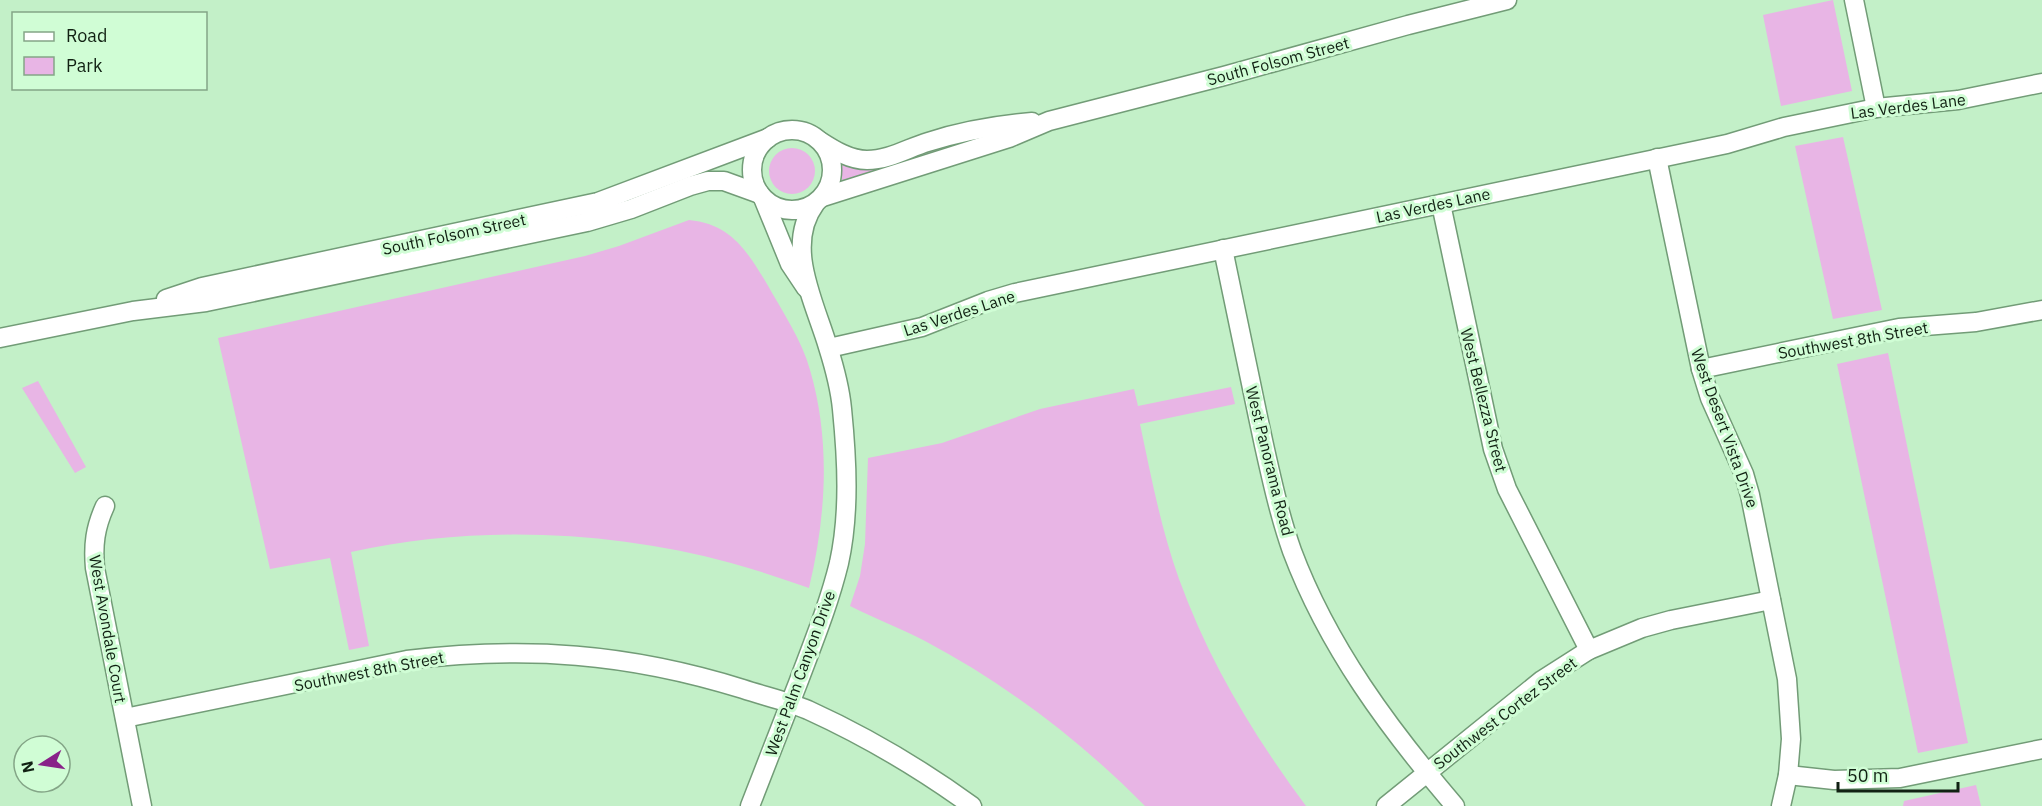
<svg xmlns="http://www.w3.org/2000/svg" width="2042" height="806" font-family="'IBM Plex Sans',sans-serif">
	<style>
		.green { fill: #e8b5e5 }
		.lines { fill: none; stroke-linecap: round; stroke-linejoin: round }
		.minor-casing { stroke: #729c77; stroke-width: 21 }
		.minor { stroke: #fff; stroke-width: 18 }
		.labels { text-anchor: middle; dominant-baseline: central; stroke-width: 6; stroke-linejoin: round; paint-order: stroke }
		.street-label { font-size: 16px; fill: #112113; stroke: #d0fdd5 }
	</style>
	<rect width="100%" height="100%" fill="#c3f0c8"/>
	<!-- green -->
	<g class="green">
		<path d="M1833,0L1852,91L1781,106L1763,15Z"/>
		<path d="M1007,129L842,182V163Z"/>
		<path d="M1843,137L1882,310L1833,319L1795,146Z"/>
		<circle cx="792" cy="171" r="23"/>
		<path d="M689,220C731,224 747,251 767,284C782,311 802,340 810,370C831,441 826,517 809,588C783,579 757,570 731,563C609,530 475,525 351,552L369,646L349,650L330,558L270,569L218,338L585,256L619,246Z"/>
		<path d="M1888,353L1968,743L1918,753L1837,364Z"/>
		<path d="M38,381L86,467L75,473L22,388Z"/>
		<path d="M1231,387L1235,404L1140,424C1151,476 1161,529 1179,579C1209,662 1254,736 1306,806H1145C1080,740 1006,684 925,641C900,628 874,618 850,606L860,576L865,544L868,458L942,443L1040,409L1134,389L1138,406Z"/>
		<path d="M1976,785L1981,806H1903L1904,801Z"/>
	</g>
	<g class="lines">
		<defs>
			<g id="minor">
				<path d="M1854,0L1876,108"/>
				<circle cx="792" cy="170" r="40"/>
				<path d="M820,141C834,150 850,160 867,160C889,160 908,148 928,142C962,131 997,125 1032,122"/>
				<path d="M1657,158L1701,369L1710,398L1744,474L1750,495L1787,679L1791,739L1788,775L1781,806"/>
				<path d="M823,197L1009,138L1049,121L1224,76L1408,25L1507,0"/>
				<path d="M763,198L790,264L806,288"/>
				<path d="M1441,204L1493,449L1507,489L1589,650"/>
				<path d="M1223,249C1237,315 1250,380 1264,445C1272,481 1280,517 1292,551C1328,647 1389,729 1455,806"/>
				<path d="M166,299L202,287L598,202L768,138"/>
				<path d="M0,338L133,311L206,302L587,222L631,209L690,186L708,181H724L760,194"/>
				<path d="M829,348L922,327L988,301L1015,293L1727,144L1784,127L1876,108L1958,100L2042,83"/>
				<path d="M1701,369L1899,328L1976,322L2042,310"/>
				<path d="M105,506C95,528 93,545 95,568L142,806"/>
				<path d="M125,718L407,660C527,646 627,653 743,689C764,696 787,701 808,710C865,736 921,769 972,806"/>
				<path d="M1788,775L1834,780L1900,778L2042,749"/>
				<path d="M750,806C766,765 782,724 798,683C813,643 829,604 839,563C850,513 847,459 842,409C840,388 834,366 828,347C815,303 784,246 815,204"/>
				<path d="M1386,806L1542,680L1589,650L1642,628L1671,620L1771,600"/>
			</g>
		</defs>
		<!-- minor casing -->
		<use href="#minor" class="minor-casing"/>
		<!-- minor -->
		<use href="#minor" class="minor"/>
	</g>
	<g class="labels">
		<!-- street labels -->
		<g class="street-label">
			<text transform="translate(1278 61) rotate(-15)">South Folsom Street</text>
			<text transform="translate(1908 106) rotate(-7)">Las Verdes Lane</text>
			<text transform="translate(1433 205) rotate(-12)">Las Verdes Lane</text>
			<text transform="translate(454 234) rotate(-12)">South Folsom Street</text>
			<text transform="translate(959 313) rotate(-18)">Las Verdes Lane</text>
			<text transform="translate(1853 340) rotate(-10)">Southwest 8th Street</text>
			<text transform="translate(1484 400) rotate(76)">West Bellezza Street</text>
			<text transform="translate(1725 428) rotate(70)">West Desert Vista Drive</text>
			<text transform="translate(1270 461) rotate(76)">West Panorama Road</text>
			<text transform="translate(108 629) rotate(80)">West Avondale Court</text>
			<text transform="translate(369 671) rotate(-11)">Southwest 8th Street</text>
			<text transform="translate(800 673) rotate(-70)">West Palm Canyon Drive</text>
			<text transform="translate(1505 713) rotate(-37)">Southwest Cortez Street</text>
		</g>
	</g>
	<!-- legend -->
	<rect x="12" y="12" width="195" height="78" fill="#d0fdd5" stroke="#84a587" stroke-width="1.5"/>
	<rect x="24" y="32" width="30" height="9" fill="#ffffff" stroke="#84a587" stroke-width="1.5"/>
	<text x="66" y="42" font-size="18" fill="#112113">Road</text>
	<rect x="24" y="57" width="30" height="18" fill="#e8b5e5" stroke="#84a587" stroke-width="1.5"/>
	<text x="66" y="72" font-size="18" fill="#112113">Park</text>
	<!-- north arrow -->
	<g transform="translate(42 764) rotate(258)"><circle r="28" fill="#d0fdd5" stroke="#84a587" stroke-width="1.5"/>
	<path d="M0-4.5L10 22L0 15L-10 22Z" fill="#892289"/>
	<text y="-9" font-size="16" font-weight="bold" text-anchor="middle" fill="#112113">N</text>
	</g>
	<!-- scale -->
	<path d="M1838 782v9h120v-9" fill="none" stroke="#112113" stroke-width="3"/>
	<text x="1847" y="782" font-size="18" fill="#112113" stroke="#d0fdd5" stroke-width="4.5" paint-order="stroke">50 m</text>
</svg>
